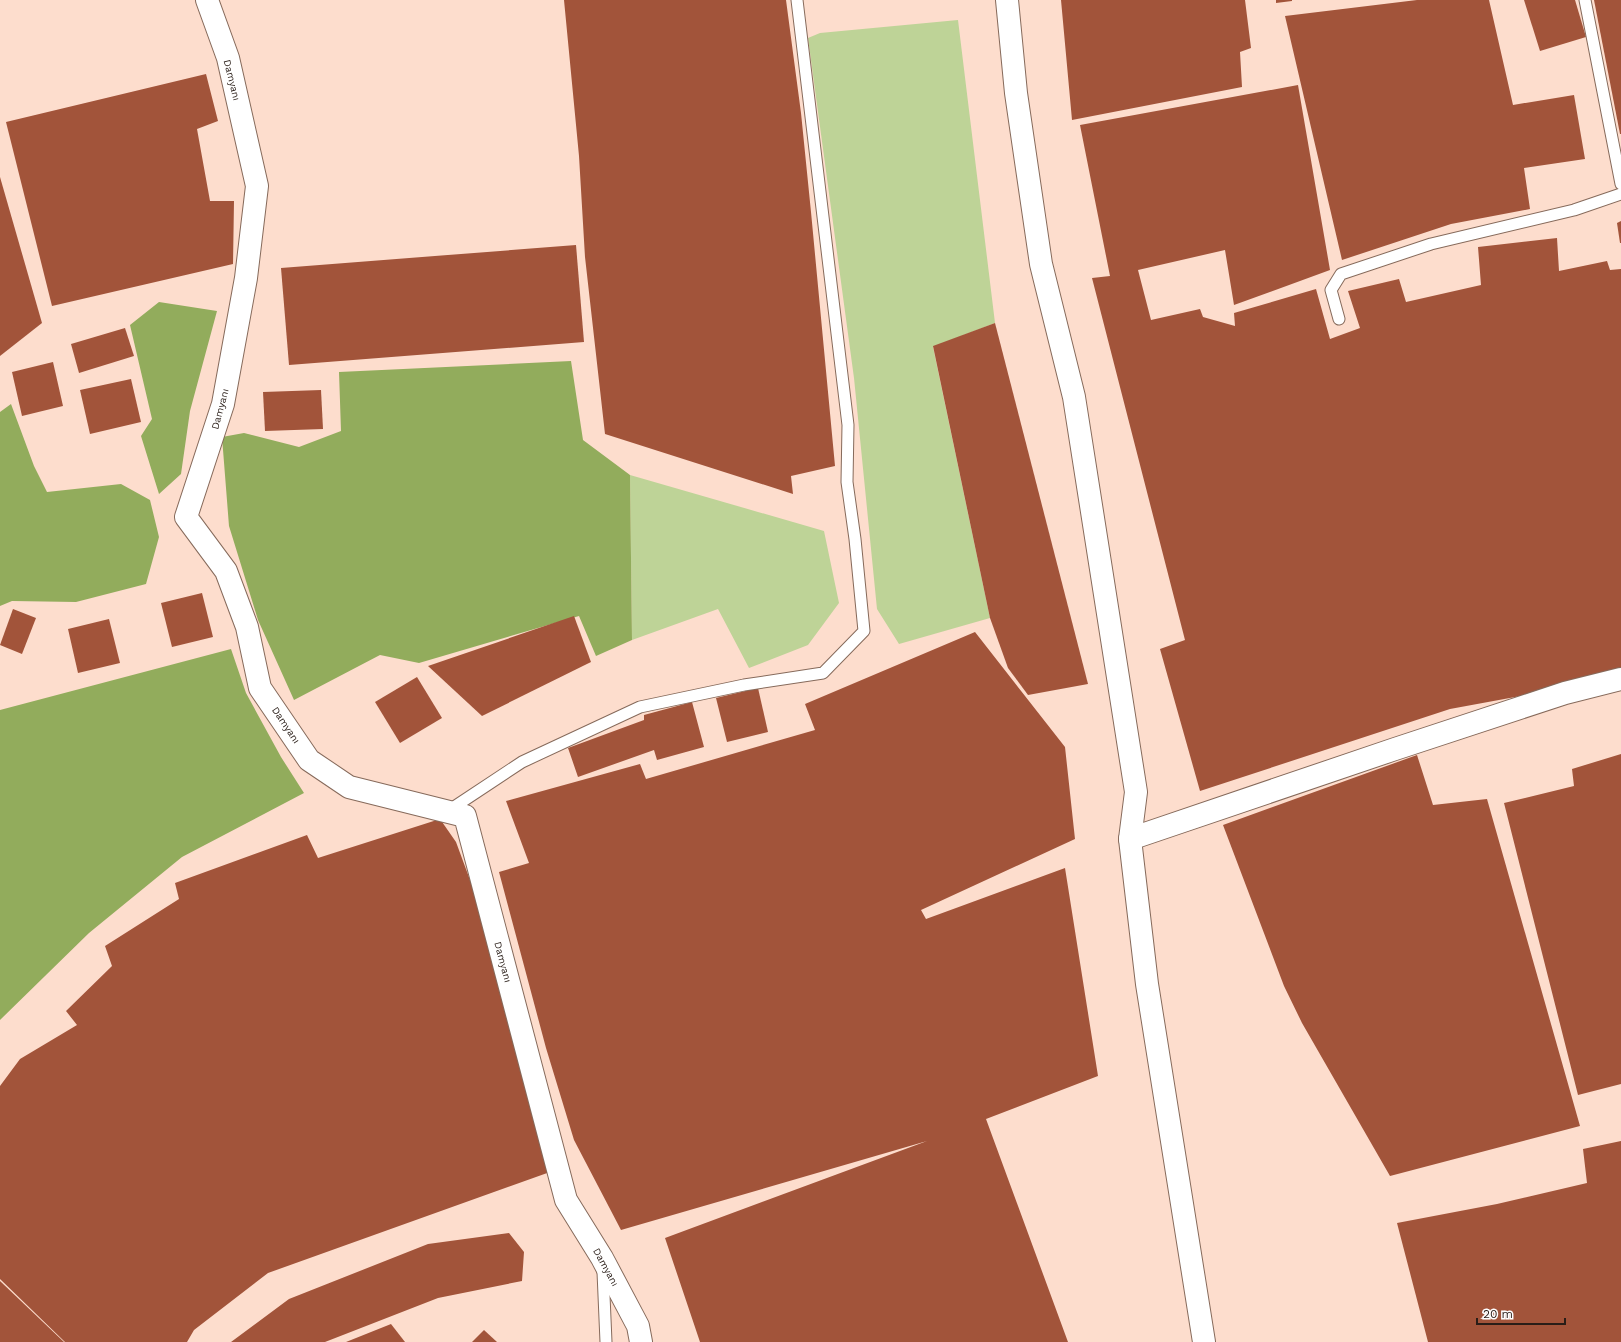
<svg xmlns="http://www.w3.org/2000/svg" width="1621" height="1342" font-family="'Work Sans',sans-serif">
	<style>
		.green { fill: #bed397 }
		.forest { fill: #92ac5c }
		.building { fill: #a2543a }
		.lines { fill: none; stroke-linecap: round; stroke-linejoin: round }
		.lane-casing { stroke: #866a5b; stroke-width: 13 }
		.street-casing { stroke: #866a5b; stroke-width: 24 }
		.lane { stroke: #fff; stroke-width: 11 }
		.street { stroke: #fff; stroke-width: 22 }
		.labels { text-anchor: middle; dominant-baseline: central; stroke-width: 3.5; stroke-linejoin: round; paint-order: stroke }
		.street-label { font-size: 10px; fill: #291d17; stroke: #fff }
	</style>
	<rect width="100%" height="100%" fill="#fdddcd"/>
	<!-- green -->
	<g class="green">
		<path d="M958,20L995,323L933,347L990,618L899,644L877,609L854,378L808,38L820,33Z"/>
		<path d="M630,475L824,531L839,603L808,645L749,668L718,609L632,640Z"/>
	</g>
	<!-- forest -->
	<g class="forest">
		<path d="M159,302L217,311L190,411L181,474L159,494L141,436L152,419L130,325Z"/>
		<path d="M571,361L583,440L630,475L632,640L596,656L579,616L419,663L380,655L294,700L258,620L229,526L222,437L244,433L299,447L341,431L339,372Z"/>
		<path d="M11,404L34,466L47,492L121,484L150,500L159,537L146,584L76,602L12,601L0,606V412Z"/>
		<path d="M231,649L246,693L281,757L304,793L182,857L89,933L0,1020V710Z"/>
	</g>
	<!-- building -->
	<g class="building">
		<path d="M564,0H786L801,113L811,212L835,466L791,476L793,494L605,434L585,257L579,156Z"/>
		<path d="M1061,0H1245L1251,48L1240,52L1242,87L1072,120Z"/>
		<path d="M1276,0H1292V1L1276,3Z"/>
		<path d="M1417,0H1489L1513,105L1574,95L1585,159L1524,168L1530,209L1451,224L1342,260L1285,16Z"/>
		<path d="M1524,0H1575L1586,37L1540,51Z"/>
		<path d="M1594,0H1621V134H1620Z"/>
		<path d="M206,74L218,121L197,129L210,201H234L233,264L52,306L6,122Z"/>
		<path d="M1298,85L1330,270L1234,305L1225,250L1138,270L1151,320L1200,309L1203,317L1235,326L1234,313L1316,289L1330,339L1360,328L1348,291L1399,279L1406,302L1481,285L1478,247L1557,238L1559,271L1607,261L1610,270L1621,269V674L1581,685L1450,709L1200,791L1160,649L1185,640L1092,278L1110,276L1080,125Z"/>
		<path d="M0,177L42,323L0,356Z"/>
		<path d="M1621,221V243H1620L1617,223Z"/>
		<path d="M576,245L584,342L289,365L281,268Z"/>
		<path d="M995,323L1088,684L1028,695L1008,668L990,618L933,346Z"/>
		<path d="M125,328L134,356L79,373L71,344Z"/>
		<path d="M53,362L63,406L22,416L12,372Z"/>
		<path d="M131,379L141,422L90,434L80,390Z"/>
		<path d="M321,390L323,429L265,431L263,392Z"/>
		<path d="M202,593L213,637L172,647L161,603Z"/>
		<path d="M13,609L36,618L22,654L0,645Z"/>
		<path d="M574,616L591,662L482,716L428,666Z"/>
		<path d="M109,619L120,663L78,673L68,629Z"/>
		<path d="M975,632L1065,747L1075,839L921,910L926,919L1065,868L1098,1076L986,1119L1068,1342H700L665,1238L927,1141L621,1230L574,1140L546,1048L499,872L529,863L506,801L640,764L646,779L815,730L805,704Z"/>
		<path d="M417,677L442,718L400,743L375,702Z"/>
		<path d="M758,688L768,732L727,742L716,698Z"/>
		<path d="M692,702L704,747L657,760L654,750L578,777L568,748L644,720V715Z"/>
		<path d="M1621,754V1084L1578,1095L1504,803L1574,786L1572,769Z"/>
		<path d="M1417,755L1433,805L1487,799L1580,1126L1390,1176L1302,1023L1284,986L1223,825Z"/>
		<path d="M440,819L456,842L477,899L550,1172L268,1273L194,1330L187,1342H65L0,1279V1086L20,1059L77,1025L66,1011L112,966L105,946L179,899L175,883L307,835L318,858Z"/>
		<path d="M1621,1141V1342H1428L1397,1223L1497,1204L1587,1183L1583,1149Z"/>
		<path d="M509,1233L524,1252L522,1281L438,1298L325,1342H231L289,1299L428,1244Z"/>
		<path d="M0,1281L64,1342H0Z"/>
		<path d="M391,1324L405,1342H346Z"/>
		<path d="M484,1330L497,1342H472Z"/>
	</g>
	<g class="lines">
		<defs>
			<g id="lane">
				<path d="M1585,0L1621,184"/>
				<path d="M1339,319L1331,290L1341,274L1431,244L1574,210L1621,194"/>
				<path d="M448,811L522,762L640,707L744,685L823,673L864,631L855,539L847,482L848,425L797,0"/>
				<path d="M603,1272L606,1342"/>
			</g>
			<g id="street">
				<path d="M207,0L228,58L257,186L246,278L223,404L186,517L226,571L247,627L260,688L309,760L349,787L465,816L566,1200L602,1258L638,1326L641,1342"/>
				<path d="M1007,0L1016,93L1041,264L1074,397L1136,792L1130,839L1147,984L1204,1342"/>
				<path d="M1130,839L1395,749L1565,693L1621,679"/>
			</g>
		</defs>
		<!-- lane casing -->
		<use href="#lane" class="lane-casing"/>
		<!-- street casing -->
		<use href="#street" class="street-casing"/>
		<!-- lane -->
		<use href="#lane" class="lane"/>
		<!-- street -->
		<use href="#street" class="street"/>
	</g>
	<g class="labels">
		<!-- street labels -->
		<g class="street-label">
			<text transform="translate(232 80) rotate(76)">Damyanı</text>
			<text transform="translate(220 409) rotate(-75)">Damyanı</text>
			<text transform="translate(286 725) rotate(56)">Damyanı</text>
			<text transform="translate(503 962) rotate(75)">Damyanı</text>
			<text transform="translate(606 1267) rotate(61)">Damyanı</text>
		</g>
	</g>
	<!-- scale -->
	<path d="M1477 1318v6h88v-6" fill="none" stroke="#291d17" stroke-width="2"/>
	<text x="1483" y="1318" font-size="12" fill="#291d17" stroke="#ffffff" stroke-width="3" paint-order="stroke">20 m</text>
</svg>
